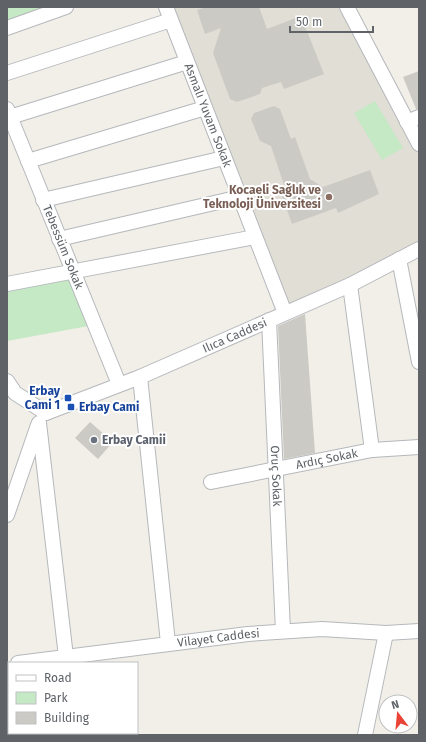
<svg xmlns="http://www.w3.org/2000/svg" width="426" height="742" font-family="'Fira Sans',sans-serif">
	<style>
		.education { fill: #e1ded6 }
		.green { fill: #c5e8c5 }
		.building { fill: #cccac5 }
		.lines { fill: none; stroke-linecap: round; stroke-linejoin: round }
		.minor-casing { stroke: #b5b8bc; stroke-width: 16 }
		.minor { stroke: #fff; stroke-width: 14 }
		.education-dot { fill: #8d6e63; stroke: #fff; stroke-width: 1.5 }
		.transit-dot { fill: #1a4fb4; stroke: #fff; stroke-width: 1.5 }
		.worship-dot { fill: #6b7280; stroke: #fff; stroke-width: 1.5 }
		.labels { text-anchor: middle; dominant-baseline: central; stroke-width: 4; stroke-linejoin: round; paint-order: stroke }
		.street-label { font-size: 12px; fill: #5f6368; stroke: #fff }
		.education-label { font-size: 12px; font-weight: bold; fill: #785e54; stroke: #fff; text-anchor: end }
		.transit-label { font-size: 12px; font-weight: bold; fill: #164399; stroke: #fff; text-anchor: end }
		.worship-label { font-size: 12px; font-weight: bold; fill: #5b616d; stroke: #fff; text-anchor: start }
	</style>
	<rect width="100%" height="100%" fill="#f1efe8"/>
	<!-- education -->
	<path class="education" d="M166,7H348L419,144V250L285,313Z"/>
	<!-- green -->
	<g class="green">
		<path d="M7,7H66L7,28Z"/>
		<path d="M375,101L403,148L382,160L354,113Z"/>
		<path d="M73,273L94,325L7,341V284Z"/>
	</g>
	<!-- building -->
	<g class="building">
		<path d="M207,7H259L267,29L301,16L324,74L284,89L281,82L262,88L260,94L237,102L230,99L213,53L221,28L205,34L197,10Z"/>
		<path d="M419,71V109H416L403,77Z"/>
		<path d="M274,106L280,109L291,139L295,137L310,179L323,187L370,170L379,194L338,213L336,208L292,224L282,196L287,194L271,146L260,141L251,119L254,113Z"/>
		<path d="M305,314L315,453L284,459L278,326Z"/>
		<path d="M90,422L113,442L98,459L75,438Z"/>
	</g>
	<g class="lines">
		<defs>
			<g id="minor">
				<path id="s1" d="M166,7L285,313"/>
				<path d="M347,7L419,144"/>
				<path d="M7,28L66,7"/>
				<path d="M7,73L171,20"/>
				<path id="s2" d="M7,109L119,384"/>
				<path d="M10,117L187,62"/>
				<path d="M407,122L419,117"/>
				<path d="M28,161L205,108"/>
				<path d="M43,200L224,158"/>
				<path d="M59,239L240,197"/>
				<path d="M399,259L419,362"/>
				<path d="M7,284L255,237"/>
				<path d="M350,285L372,450"/>
				<path id="s3" d="M269,320L283,631"/>
				<path d="M140,377L168,643"/>
				<path d="M7,381L15,393L46,413"/>
				<path id="s4" d="M46,413L140,377L350,285L419,249"/>
				<path d="M39,423L66,657"/>
				<path id="s5" d="M211,482L372,450L419,447"/>
				<path d="M7,515L38,425"/>
				<path id="s6" d="M18,663L248,634L322,629L386,633L419,631"/>
				<path d="M61,733L62,735"/>
				<path d="M365,735L386,633"/>
			</g>
		</defs>
		<!-- minor casing -->
		<use href="#minor" class="minor-casing"/>
		<!-- minor -->
		<use href="#minor" class="minor"/>
	</g>
	<!-- markers -->
	<circle class="education-dot" cx="329" cy="197" r="4"/>
	<g class="transit-dot">
		<rect x="64" y="394" width="8" height="8" rx="2"/>
		<rect x="67" y="403" width="8" height="8" rx="2"/>
	</g>
	<circle class="worship-dot" cx="94" cy="440" r="4"/>
	<g class="labels">
		<!-- street labels -->
		<g class="street-label">
			<text stroke="none"><textPath href="#s1" startOffset="116">Asmalı Yuvam Sokak</textPath></text>
			<text stroke="none"><textPath href="#s2" startOffset="149">Tebessüm Sokak</textPath></text>
			<text stroke="none"><textPath href="#s4" startOffset="204">Ilıca Caddesi</textPath></text>
			<text stroke="none"><textPath href="#s5" startOffset="118">Ardıç Sokak</textPath></text>
			<text stroke="none"><textPath href="#s3" startOffset="156">Oruç Sokak</textPath></text>
			<text stroke="none"><textPath href="#s6" startOffset="202">Vilayet Caddesi</textPath></text>
		</g>
		<!-- education labels -->
		<g class="education-label">
			<text x="321" y="190">Kocaeli Sağlık ve<tspan x="321" dy="14">Teknoloji Üniversitesi</tspan></text>
		</g>
		<!-- transit labels -->
		<g class="transit-label">
			<text x="60" y="391">Erbay<tspan x="60" dy="14">Cami 1</tspan></text>
			<text x="79" y="407" text-anchor="start">Erbay Cami</text>
		</g>
		<!-- worship labels -->
		<g class="worship-label">
			<text x="102" y="440">Erbay Camii</text>
		</g>
	</g>
	<!-- border -->
	<rect width="426" height="742" fill="none" stroke="#5f6368" stroke-width="16"/>
	<!-- legend -->
	<rect x="8" y="662" width="130" height="72" fill="#ffffff" stroke="#bfc1c3"/>
	<rect x="16" y="675" width="20" height="6" fill="#ffffff" stroke="#bfc1c3"/>
	<text x="44" y="682" font-size="12" fill="#5f6368">Road</text>
	<rect x="16" y="692" width="20" height="12" fill="#c5e8c5" stroke="#bfc1c3"/>
	<text x="44" y="702" font-size="12" fill="#5f6368">Park</text>
	<rect x="16" y="712" width="20" height="12" fill="#cccac5" stroke="#bfc1c3"/>
	<text x="44" y="722" font-size="12" fill="#5f6368">Building</text>
	<!-- north arrow -->
	<g transform="translate(398 714) rotate(344)"><circle r="19" fill="#ffffff" stroke="#bfc1c3"/>
	<path d="M0-3L7 15L0 10L-7 15Z" fill="#ea4335"/>
	<text y="-6" font-size="11" font-weight="bold" text-anchor="middle" fill="#5f6368">N</text>
	</g>
	<!-- scale -->
	<path d="M290 26v6h83v-6" fill="none" stroke="#5f6368" stroke-width="2"/>
	<text x="296" y="26" font-size="12" fill="#5f6368" stroke="#ffffff" stroke-width="3" paint-order="stroke">50 m</text>
</svg>
